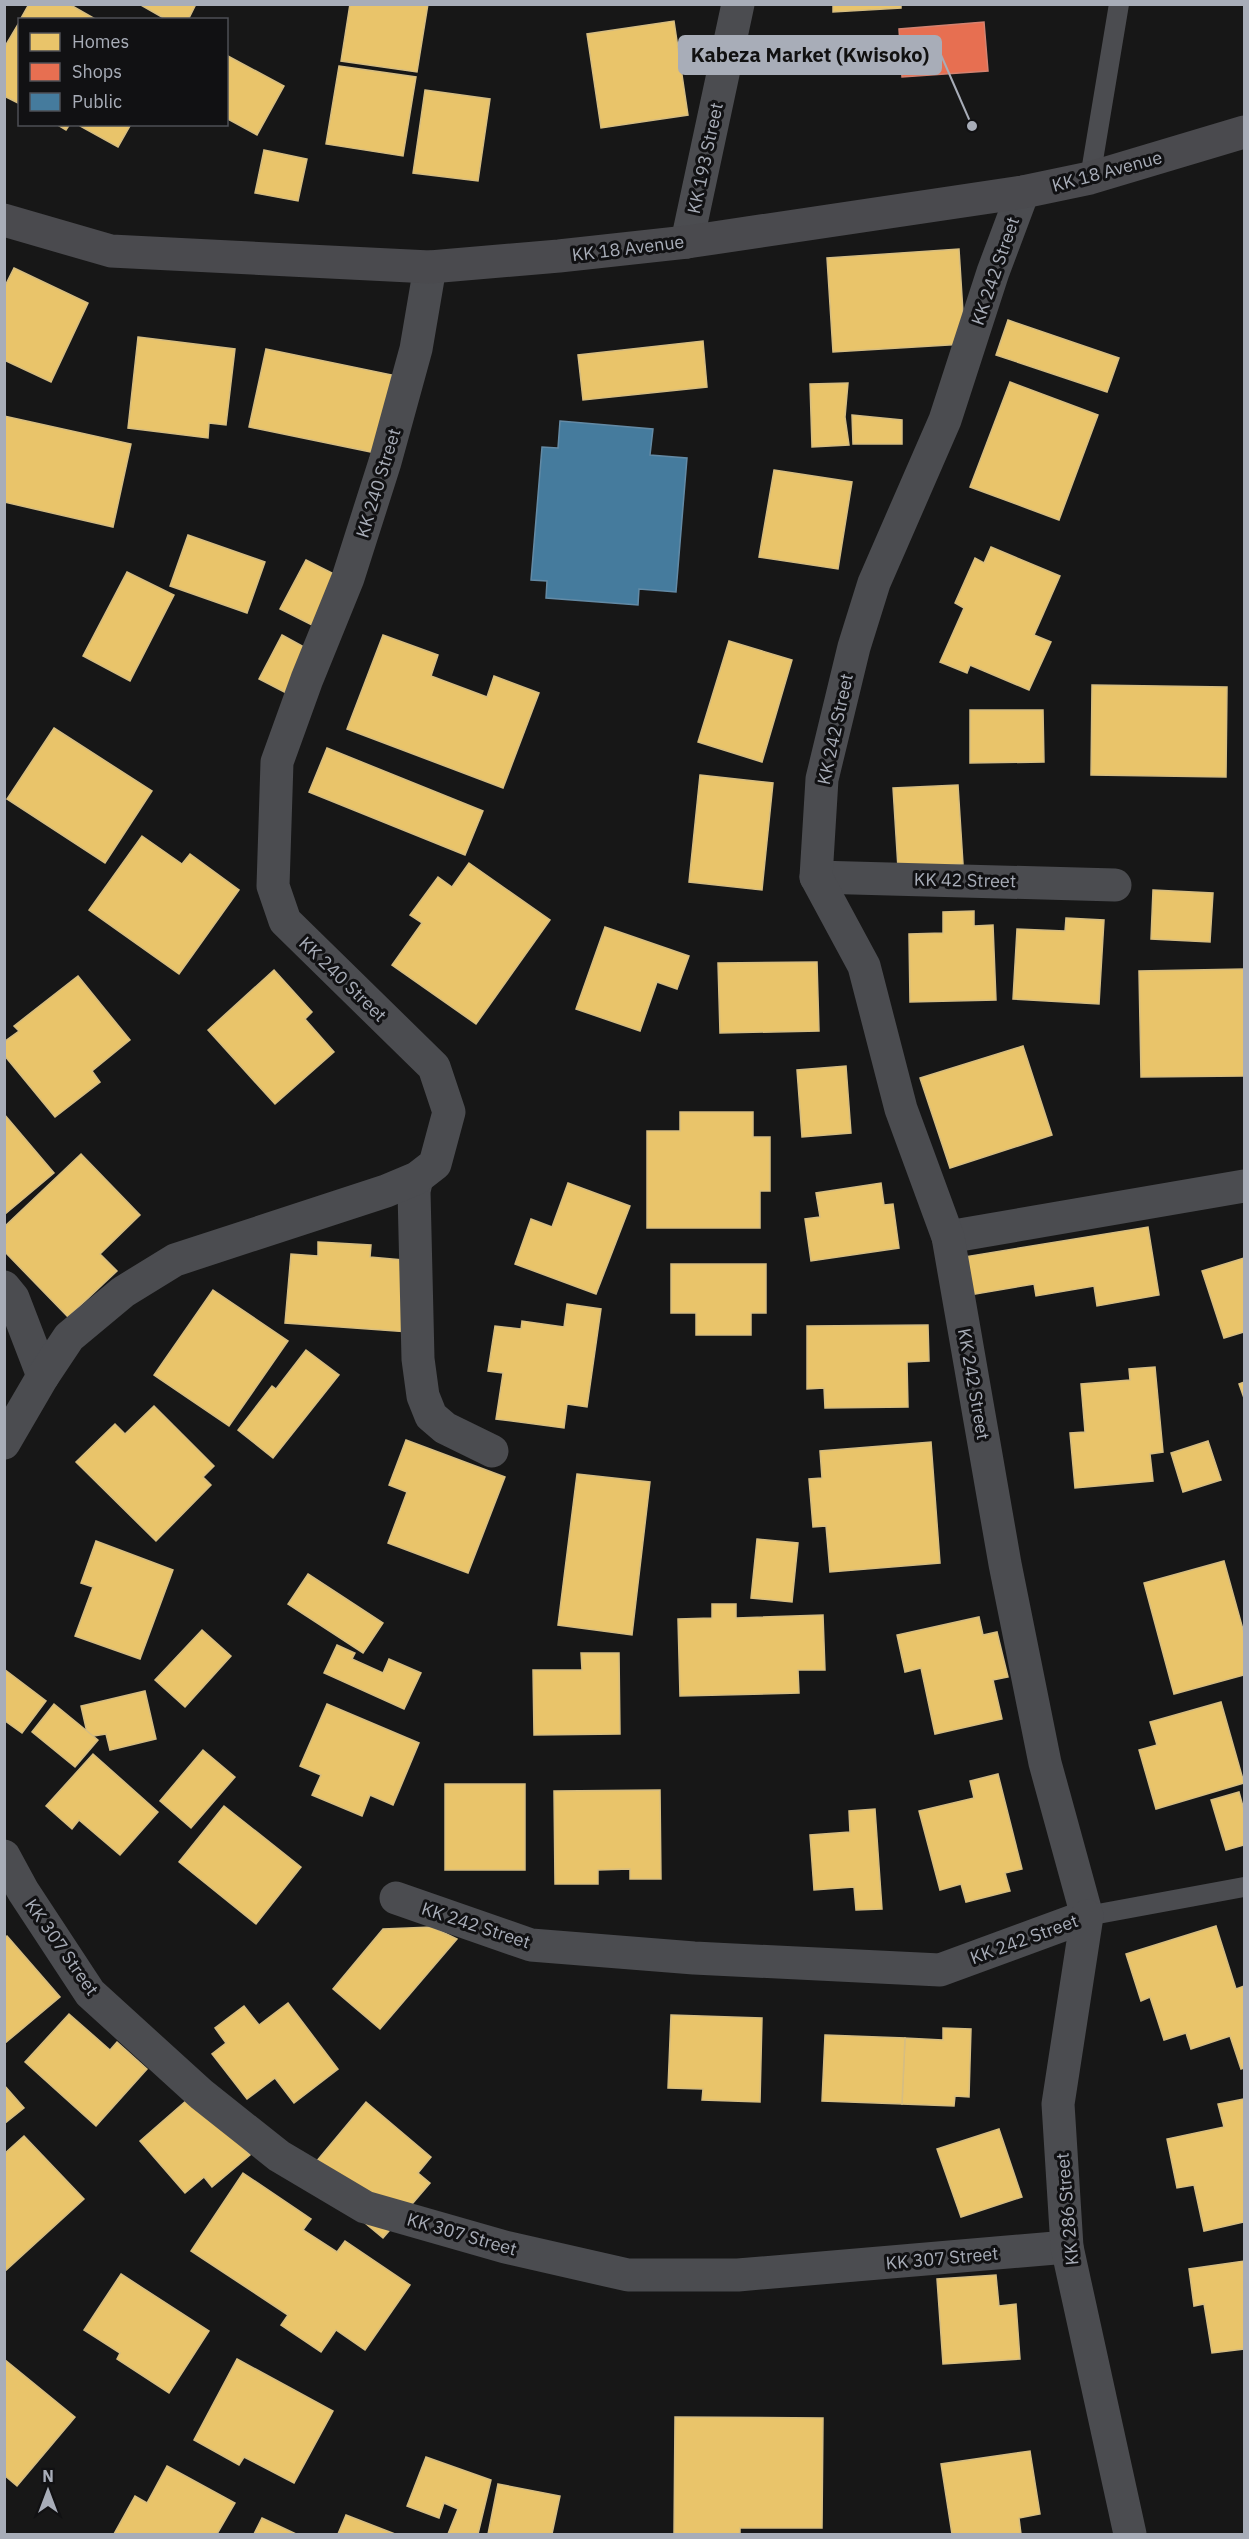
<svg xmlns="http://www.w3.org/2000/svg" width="1249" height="2539" font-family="'IBM Plex Sans',sans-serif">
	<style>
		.homes { fill: #e9c46a; stroke: #d6bd81; stroke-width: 1.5 }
		.shops { fill: #e76f51; stroke: #d48270; stroke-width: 1.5 }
		.public { fill: #457b9d; stroke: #638aa5; stroke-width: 1.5 }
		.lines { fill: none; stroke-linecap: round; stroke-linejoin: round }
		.service { stroke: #4b4c50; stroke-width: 20 }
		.minor { stroke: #4b4c50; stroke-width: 33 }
		.secondary { stroke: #4a4a4e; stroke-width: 33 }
		.labels { text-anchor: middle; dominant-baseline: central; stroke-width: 6; stroke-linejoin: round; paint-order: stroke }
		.street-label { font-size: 18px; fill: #a8adb8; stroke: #111113 }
		.leader { fill: none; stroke: #a8adb8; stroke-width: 2 }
		.callout-dot { fill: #a8adb8; stroke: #111113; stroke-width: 2 }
		.callout { fill: #a8adb8; stroke: #a8adb8; stroke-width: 2 }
		.callout-label { font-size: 20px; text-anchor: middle; font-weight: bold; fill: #111 }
	</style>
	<rect width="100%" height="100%" fill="#171717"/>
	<!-- homes -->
	<g class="homes">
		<path d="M29,4H69L97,20H20Z"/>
		<path d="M139,4H196L188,20H167Z"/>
		<path d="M350,4H428L417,72L341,61Z"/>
		<path d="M833,4H901V8L833,12Z"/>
		<path d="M20,21V104L4,96V48Z"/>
		<path d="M674,21L688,115L601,128L587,34Z"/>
		<path d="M226,55L284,86L257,135L226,118Z"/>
		<path d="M339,66L416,77L403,156L326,144Z"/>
		<path d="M425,90L490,99L478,181L413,173Z"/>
		<path d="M56,124H70L66,130Z"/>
		<path d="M81,124H131L118,147L80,126Z"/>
		<path d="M264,150L307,159L298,201L255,193Z"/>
		<path d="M959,249L965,344L833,352L827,258Z"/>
		<path d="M14,268L88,303L51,382L4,360V288Z"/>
		<path d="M1008,320L1119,358L1107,392L996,355Z"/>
		<path d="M138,337L235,349L226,425L209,423L208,438L128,428Z"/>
		<path d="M703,341L707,387L583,400L578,355Z"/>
		<path d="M266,349L392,375L376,453L249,427Z"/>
		<path d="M1010,382L1098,415L1059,520L970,487Z"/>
		<path d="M848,383L845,417L849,445L812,447L810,384Z"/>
		<path d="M852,415L902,420V444H853Z"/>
		<path d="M4,416L131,444L113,527L4,502Z"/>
		<path d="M774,470L852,482L838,569L759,557Z"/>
		<path d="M188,535L265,562L247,613L170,586Z"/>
		<path d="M991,547L1060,576L1034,635L1051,642L1029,690L970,665L967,673L940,662L964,608L955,603L975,558L984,563Z"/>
		<path d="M306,560L338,576L312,625L280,609Z"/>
		<path d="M127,572L174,595L130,681L83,656Z"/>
		<path d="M282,635L315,653L292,696L259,679Z"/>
		<path d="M383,635L438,655L431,676L487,697L494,676L539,693L503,788L347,729Z"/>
		<path d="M729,641L792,660L762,762L698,742Z"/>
		<path d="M1092,685L1227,687L1226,777L1091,775Z"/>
		<path d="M970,710H1043L1044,762L970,763Z"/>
		<path d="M54,728L152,791L105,863L7,799Z"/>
		<path d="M327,748L483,811L465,855L309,792Z"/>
		<path d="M700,775L773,783L762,890L689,882Z"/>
		<path d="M958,785L963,864L898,868L893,788Z"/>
		<path d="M142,836L182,864L190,854L239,890L179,974L89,910Z"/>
		<path d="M469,863L550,920L476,1024L392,965L422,923L410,915L438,877L452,887Z"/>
		<path d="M1153,890L1213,893L1210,942L1151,939Z"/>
		<path d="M974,911V926L993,925L996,1000L910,1002L909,934L943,933V912Z"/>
		<path d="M1066,918L1104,920L1099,1004L1013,999L1017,929L1065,931Z"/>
		<path d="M605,927L689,956L677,989L657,982L640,1031L576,1009Z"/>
		<path d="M817,962L819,1031L720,1033L718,963Z"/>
		<path d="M1244,969V1076L1141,1077L1139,971Z"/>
		<path d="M274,970L312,1012L305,1019L334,1052L275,1104L208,1030Z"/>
		<path d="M78,976L130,1040L92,1071L100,1082L55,1117L4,1055V1042L19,1031L14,1026Z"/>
		<path d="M1023,1046L1052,1135L950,1168L920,1078Z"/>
		<path d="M846,1066L851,1133L802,1137L797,1070Z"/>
		<path d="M680,1112H753V1137H770V1191H760V1228H647V1131H680Z"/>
		<path d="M4,1114L54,1173L4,1215Z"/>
		<path d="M81,1154L140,1215L100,1254L117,1271L68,1317L4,1251V1227Z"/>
		<path d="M568,1183L630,1206L596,1294L515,1264L531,1219L552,1227Z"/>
		<path d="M881,1183L884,1205L893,1204L899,1248L811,1261L805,1219L820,1217L816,1193Z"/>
		<path d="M1148,1227L1159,1295L1097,1306L1094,1286L1036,1296L1034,1284L970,1295L964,1257Z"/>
		<path d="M318,1242L371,1245L370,1257L414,1261L409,1332L285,1323L291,1254L318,1256Z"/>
		<path d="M1244,1258V1332L1224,1338L1202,1271Z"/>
		<path d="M671,1264H766V1313H751V1335H696V1313H671Z"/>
		<path d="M213,1290L288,1341L229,1426L154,1375Z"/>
		<path d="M567,1304L601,1309L587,1407L567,1404L564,1428L496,1419L503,1373L488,1371L495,1326L521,1329L522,1321L564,1327Z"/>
		<path d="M928,1325L929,1361L907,1362L908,1407L825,1408L824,1388L807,1389V1326Z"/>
		<path d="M306,1350L339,1375L273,1458L238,1430L272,1386L276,1389Z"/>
		<path d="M1155,1367L1163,1452L1150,1454L1153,1481L1075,1488L1070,1433L1085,1432L1081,1384L1130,1380L1129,1369Z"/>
		<path d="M1244,1382V1398L1239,1384Z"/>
		<path d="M154,1406L214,1466L203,1477L211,1485L156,1541L76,1462L115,1424L125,1434Z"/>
		<path d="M406,1440L505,1477L468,1573L388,1543L407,1492L389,1485Z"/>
		<path d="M1208,1441L1221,1480L1183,1492L1171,1453Z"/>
		<path d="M931,1442L940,1563L830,1572L826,1526L813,1527L809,1479L822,1478L820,1451Z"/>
		<path d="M577,1474L650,1482L632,1635L558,1625Z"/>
		<path d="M757,1539L798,1543L792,1602L751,1598Z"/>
		<path d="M96,1541L173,1570L140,1659L75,1636L93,1587L81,1583Z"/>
		<path d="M1224,1561L1244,1633V1675L1174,1694L1144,1583Z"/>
		<path d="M308,1574L383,1623L363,1653L288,1604Z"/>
		<path d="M712,1604H736V1618L823,1615L825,1670H798L799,1693L680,1696L678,1619L712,1618Z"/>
		<path d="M979,1617L983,1635L997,1632L1008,1677L993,1680L1002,1719L935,1734L921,1668L905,1672L897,1635Z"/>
		<path d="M202,1630L231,1656L185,1707L155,1680Z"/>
		<path d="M337,1645L355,1653L352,1659L383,1673L389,1659L421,1673L404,1709L324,1673Z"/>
		<path d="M581,1653H619L620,1734L534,1735L533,1670H582Z"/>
		<path d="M4,1669L46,1701L22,1733L4,1720Z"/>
		<path d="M145,1691L156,1739L110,1750L106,1734L88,1737L81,1706Z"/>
		<path d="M1221,1702L1244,1783L1156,1809L1139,1750L1157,1745L1150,1722Z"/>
		<path d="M54,1704L98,1740L75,1767L32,1732Z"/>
		<path d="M327,1704L419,1743L393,1805L370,1795L362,1816L312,1795L321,1775L300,1766Z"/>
		<path d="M203,1750L235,1777L191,1828L160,1801Z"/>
		<path d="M93,1754L158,1812L120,1855L79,1820L72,1829L46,1806Z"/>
		<path d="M998,1774L1022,1869L1005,1873L1010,1891L966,1902L961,1884L940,1890L919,1811L974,1798L970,1781Z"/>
		<rect x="445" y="1784" width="80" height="86"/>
		<path d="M660,1790L661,1879H630V1869L598,1870V1884H555L554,1791Z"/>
		<path d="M1239,1792L1244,1810V1845L1226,1850L1211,1800Z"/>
		<path d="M224,1806L301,1867L256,1924L179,1862Z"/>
		<path d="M875,1809L882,1909L856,1910L854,1887L814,1890L810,1835L850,1832L849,1811Z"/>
		<path d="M1216,1926L1236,1989L1244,1986V2068L1241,2069L1230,2036L1191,2049L1186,2033L1164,2040L1150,1997L1141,2001L1126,1954Z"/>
		<path d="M432,1927L457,1939L380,2029L333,1989L383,1929Z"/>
		<path d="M7,1936L60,1997L4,2044V1938Z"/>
		<path d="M288,2003L338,2069L294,2103L275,2078L247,2099L212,2054L226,2043L215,2028L244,2006L259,2025Z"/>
		<path d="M69,2014L110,2050L117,2042L147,2069L96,2126L25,2062Z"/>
		<path d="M671,2015L762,2018L760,2102L702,2100L703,2089L668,2088Z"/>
		<path d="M943,2028L971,2029L969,2097L955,2096L954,2106L902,2104L905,2038L943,2040Z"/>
		<path d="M825,2035L905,2038L902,2104L822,2101Z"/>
		<path d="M4,2085L24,2108L4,2124Z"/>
		<path d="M195,2093L250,2155L212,2187L204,2177L185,2193L140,2141Z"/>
		<path d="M1244,2099V2222L1204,2231L1194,2185L1177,2188L1167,2139L1224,2127L1218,2104Z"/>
		<path d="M366,2102L431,2157L418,2173L430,2183L383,2238L306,2174Z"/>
		<path d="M999,2129L1022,2197L961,2217L937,2149Z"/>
		<path d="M24,2136L84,2199L4,2272V2154Z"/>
		<path d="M243,2173L311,2219L303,2230L337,2252L345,2241L410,2285L365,2350L336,2330L321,2352L281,2325L288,2315L191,2251Z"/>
		<path d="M1244,2261V2349L1212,2353L1204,2304L1194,2306L1189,2269Z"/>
		<path d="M121,2274L209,2331L169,2393L117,2359L120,2353L84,2330Z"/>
		<path d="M996,2275L999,2306L1016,2304L1020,2359L943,2364L937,2279Z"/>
		<path d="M4,2359L75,2417L17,2486L4,2475Z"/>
		<path d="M237,2359L333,2411L294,2483L244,2457L239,2465L194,2440Z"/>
		<path d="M675,2417L823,2418L822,2528H740V2534H674Z"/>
		<path d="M1030,2451L1040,2514L1019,2518L1021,2534H952L941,2464Z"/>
		<path d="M426,2457L491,2480L478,2534H448L458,2509L444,2503L439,2518L407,2506Z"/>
		<path d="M167,2466L235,2503L217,2534H114L135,2496L147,2503Z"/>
		<path d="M498,2484L560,2496L552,2534H488Z"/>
		<path d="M346,2515L395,2534H338Z"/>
		<path d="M262,2518L296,2534H254Z"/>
	</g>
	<!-- shops -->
	<path class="shops" d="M984,22L988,71L902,77L899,29Z"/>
	<!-- public -->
	<path class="public" d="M560,421L653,429L650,455L687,458L676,592L639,589L638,605L546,598L547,581L531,580L542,447L558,448Z"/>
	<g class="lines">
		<!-- service -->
		<g class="service">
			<path d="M1090,178L1119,4"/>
			<path d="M1087,1916L1244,1887"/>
		</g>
		<!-- minor -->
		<g class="minor">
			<path d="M687,242L738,4"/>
			<path d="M816,877L1115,885"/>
			<path d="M417,1178L414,1191L418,1359L423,1396L431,1416L445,1428L492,1451"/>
			<path d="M948,1237L1244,1186"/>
			<path d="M4,1287L13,1298L43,1376"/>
			<path d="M4,1443L43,1376L69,1337L123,1292L175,1260L386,1191L417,1178L435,1164L449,1112L434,1067L285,921L273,886L277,762L307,679L348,578L385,462L416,349L430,267"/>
			<path d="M4,1856L23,1891L90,1993L201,2094L279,2156L365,2207L505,2247L628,2275H738L1067,2247"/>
			<path d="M396,1898L531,1945L694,1958L940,1970L1087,1916L1045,1763L1005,1564L948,1237L901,1109L864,966L816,877L822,779L854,647L874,583L945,420L993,272L1023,192"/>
			<path d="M1087,1916L1058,2104L1067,2247L1130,2534"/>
		</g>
		<!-- secondary -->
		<path class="secondary" d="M4,220L111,251L430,267L559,256L687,242L1023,192L1090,178L1244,132"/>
	</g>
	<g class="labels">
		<!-- street labels -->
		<g class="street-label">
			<text transform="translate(705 158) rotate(-78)">KK 193 Street</text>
			<text transform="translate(1107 171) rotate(-15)">KK 18 Avenue</text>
			<text transform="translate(628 248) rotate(-7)">KK 18 Avenue</text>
			<text transform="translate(995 271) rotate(-71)">KK 242 Street</text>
			<text transform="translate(378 483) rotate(-73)">KK 240 Street</text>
			<text transform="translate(835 729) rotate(-78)">KK 242 Street</text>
			<text transform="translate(965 880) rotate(1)">KK 42 Street</text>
			<text transform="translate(343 979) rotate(44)">KK 240 Street</text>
			<text transform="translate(974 1384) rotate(80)">KK 242 Street</text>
			<text transform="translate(476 1925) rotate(18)">KK 242 Street</text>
			<text transform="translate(1024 1939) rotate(-20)">KK 242 Street</text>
			<text transform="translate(62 1947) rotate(55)">KK 307 Street</text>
			<text transform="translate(1067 2209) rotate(-95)">KK 286 Street</text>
			<text transform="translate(462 2234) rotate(16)">KK 307 Street</text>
			<text transform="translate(942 2258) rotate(-5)">KK 307 Street</text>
		</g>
	</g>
	<!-- callouts -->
	<path class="leader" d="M972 126L941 55"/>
	<circle class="callout-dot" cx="972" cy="126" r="6"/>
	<rect class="callout" x="679" y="36" width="262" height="38" rx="6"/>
	<g class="callout-label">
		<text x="810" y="62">Kabeza Market (Kwisoko)</text>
	</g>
	<!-- border -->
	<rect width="1249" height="2539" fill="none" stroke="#a8adb8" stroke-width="12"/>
	<!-- legend -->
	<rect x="18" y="18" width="210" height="108" fill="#111113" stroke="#4d4f55" stroke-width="1.5"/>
	<rect x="30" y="33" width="30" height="18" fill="#e9c46a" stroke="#4d4f55" stroke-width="1.5"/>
	<text x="72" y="48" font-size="18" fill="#a8adb8">Homes</text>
	<rect x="30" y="63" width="30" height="18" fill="#e76f51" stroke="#4d4f55" stroke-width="1.5"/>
	<text x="72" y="78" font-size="18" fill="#a8adb8">Shops</text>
	<rect x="30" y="93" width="30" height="18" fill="#457b9d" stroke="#4d4f55" stroke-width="1.5"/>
	<text x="72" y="108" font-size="18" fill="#a8adb8">Public</text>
	<!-- north arrow -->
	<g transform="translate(48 2491)" stroke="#111113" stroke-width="4.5" paint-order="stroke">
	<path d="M0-4.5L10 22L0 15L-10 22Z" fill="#a8adb8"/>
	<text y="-9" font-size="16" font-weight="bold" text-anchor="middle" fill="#a8adb8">N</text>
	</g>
</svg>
